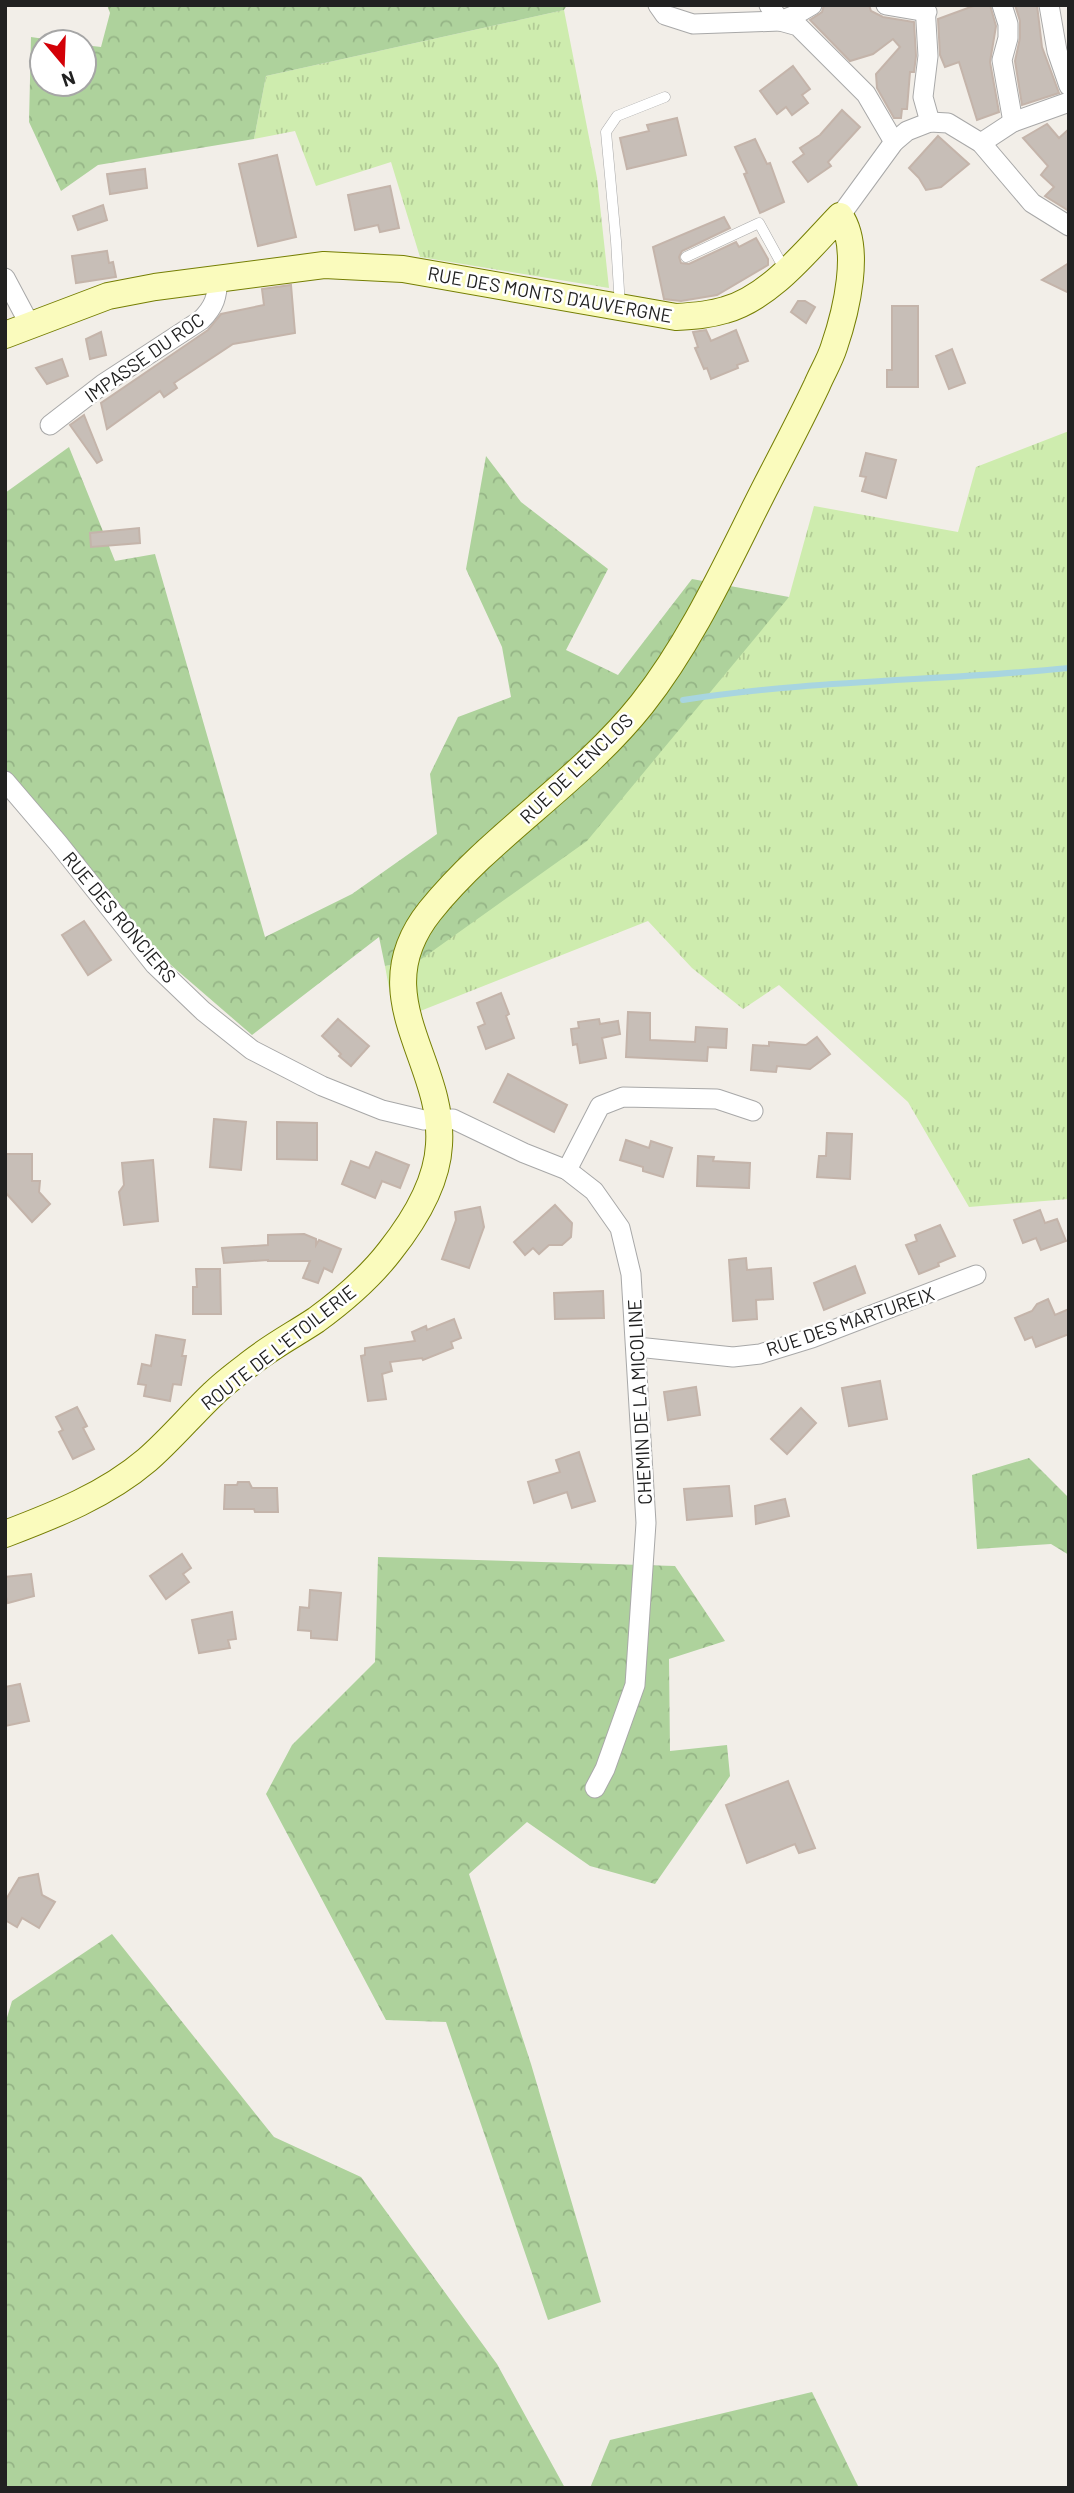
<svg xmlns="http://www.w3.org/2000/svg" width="1074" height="2493" font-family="Barlow,sans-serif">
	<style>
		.grass { fill: url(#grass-tufts) }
		.forest { fill: url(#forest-crowns) }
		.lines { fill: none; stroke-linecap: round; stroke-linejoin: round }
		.stream { stroke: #a8d5e0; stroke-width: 6 }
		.building { fill: #c7beb7; stroke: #c4b4aa; stroke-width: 2 }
		.lane-casing { stroke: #a8a8a8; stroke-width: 11 }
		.street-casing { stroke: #a8a8a8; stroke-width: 21 }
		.secondary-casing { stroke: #757e03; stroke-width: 28 }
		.lane { stroke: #fff; stroke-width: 10 }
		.street { stroke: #fff; stroke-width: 19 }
		.secondary { stroke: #fafbbd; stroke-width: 26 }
		.labels { text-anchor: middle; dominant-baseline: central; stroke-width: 5; stroke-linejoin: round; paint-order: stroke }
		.street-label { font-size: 19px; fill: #212121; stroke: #fff }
	</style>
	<defs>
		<pattern id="grass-tufts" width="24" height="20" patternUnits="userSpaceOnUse" patternTransform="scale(1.75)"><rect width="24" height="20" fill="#ceecae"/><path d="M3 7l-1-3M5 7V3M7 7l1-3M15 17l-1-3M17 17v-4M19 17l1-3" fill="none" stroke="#b1ca95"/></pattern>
		<pattern id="forest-crowns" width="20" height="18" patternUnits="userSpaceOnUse" patternTransform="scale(1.75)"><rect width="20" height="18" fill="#aed29c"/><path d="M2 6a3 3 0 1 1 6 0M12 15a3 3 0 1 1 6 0" fill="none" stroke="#95b486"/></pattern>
	</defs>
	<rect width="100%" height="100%" fill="#f2eee8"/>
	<!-- grass -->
	<g class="grass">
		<path d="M564,10L597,178L609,288L420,257L391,162L316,186L295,131L254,139L266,76Z"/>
		<path d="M1069,431V1199L969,1207L908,1102L779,985L743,1009L692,968L648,921L395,1021L385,966L420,960L789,597L814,506L958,532L976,467Z"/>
	</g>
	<!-- forest -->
	<g class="forest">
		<path d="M107,5H567L564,10L266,76L254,139L98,165L61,191L29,122L31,37L65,42H42V84H84V45L101,47L110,13Z"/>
		<path d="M69,447L115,561L155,554L265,937L352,894L437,834L430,774L458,717L511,697L502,647L466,569L486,456L521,502L608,569L566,650L618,675L692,579L789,597L587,841L420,960L385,966L379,937L252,1035L157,953L5,773V493Z"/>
		<path d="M1029,1458L1069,1498V1555L1051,1544L977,1549L972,1475Z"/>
		<path d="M378,1557L675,1566L725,1641L669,1659L670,1751L727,1745L730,1776L655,1884L590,1866L527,1822L469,1874L531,2064L601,2302L548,2320L446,2022L386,2020L266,1794L292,1745L375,1662Z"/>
		<path d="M112,1934L274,2137L361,2177L497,2364L565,2488H5V2024L12,2001Z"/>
		<path d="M812,2392L859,2488H590L610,2440Z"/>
	</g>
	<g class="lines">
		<!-- stream -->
		<path class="stream" d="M683,700C810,680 940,681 1069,668"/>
	</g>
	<!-- building -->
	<g class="building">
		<path d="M824,5H869L871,11L883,17L914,22L916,56L914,72H910L907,109H902L901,118H894L877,88L876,74L900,47L893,39L873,54L850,61L810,20L822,12Z"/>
		<path d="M976,5H990L996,26L990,62L999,112L977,120L959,62L945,67L940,55L938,19Z"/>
		<path d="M1015,5H1037L1042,47L1059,93L1022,105L1015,61L1020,38V21Z"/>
		<path d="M793,66L810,89L802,95L808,103L792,115L786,107L777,114L760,91Z"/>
		<path d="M842,110L860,127L828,162L831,166L808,182L793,162L804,154L800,148L820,135Z"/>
		<path d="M677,118L686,155L627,169L620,138L649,131L647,125Z"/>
		<path d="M1047,124L1059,138L1069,129V211L1045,196L1054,187L1041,175L1048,166L1023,138Z"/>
		<path d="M938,136L969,164L941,187L926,190L919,178L909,168Z"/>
		<path d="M755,139L767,164L770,163L784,202L760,213L744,174L747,173L735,147Z"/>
		<path d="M277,155L296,237L258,246L239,164Z"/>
		<path d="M145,169L147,188L110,194L107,174Z"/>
		<path d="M390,186L399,228L380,232L378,225L355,230L348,195Z"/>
		<path d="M103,205L107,220L78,230L73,216Z"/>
		<path d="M724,217L730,228L682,251L679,257L681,263L689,264L736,242L739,247L756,238L768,259V265L717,295L681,301L664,299L653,247Z"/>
		<path d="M107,251L109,263L113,262L116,277L76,283L72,256Z"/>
		<path d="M1069,263V293L1042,280Z"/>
		<path d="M291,285L295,333L233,344L174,383L177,388L164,397L160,391L107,429L101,403L208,330L221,314L264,305L262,289Z"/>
		<path d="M798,301H805L815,307L806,323L791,312Z"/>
		<path d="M892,306H918V387H887V370H892Z"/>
		<path d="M706,330L711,341L736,330L748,361L737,365L738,368L711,379L707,368L704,369L695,348L698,347L693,332Z"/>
		<path d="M101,332L106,355L90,359L86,339Z"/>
		<path d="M952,349L965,383L949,389L936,356Z"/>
		<path d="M62,359L68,376L47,384L36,368Z"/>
		<path d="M84,415L102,460L97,463L70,425Z"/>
		<path d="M866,453L896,460L886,498L862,491L866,477L860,476Z"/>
		<path d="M139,528L140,543L91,547L90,533Z"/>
		<path d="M84,921L111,960L88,975L62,935Z"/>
		<path d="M501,993L509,1014L506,1016L514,1038L486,1049L478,1027L485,1024L477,1003Z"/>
		<path d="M628,1012L650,1013V1040L695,1042L696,1027L727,1029L726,1048L708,1047L707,1061L626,1057Z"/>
		<path d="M338,1019L369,1046L351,1066L339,1056L341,1054L322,1036Z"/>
		<path d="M599,1019L600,1024L618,1021L620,1034L602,1038L606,1058L580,1063L577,1044L573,1045L571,1029L579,1028L578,1022Z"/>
		<path d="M817,1037L830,1054L810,1069L777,1066L776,1072L751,1070L753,1045L769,1046V1042L806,1045Z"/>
		<path d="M508,1074L567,1105L554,1132L494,1102Z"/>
		<path d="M214,1119L246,1122L241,1170L210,1167Z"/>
		<path d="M277,1122L317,1123V1160L277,1159Z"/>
		<path d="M827,1133L852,1134L850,1179L817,1177L819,1156H826Z"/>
		<path d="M626,1140L649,1148L651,1141L672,1148L663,1177L643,1171V1167L620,1160Z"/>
		<path d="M376,1152L409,1165L400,1188L382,1181L375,1198L342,1184L351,1161L369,1168Z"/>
		<path d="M5,1154H32V1181H40L39,1192L50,1204L32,1222L5,1192Z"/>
		<path d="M698,1156L714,1157L713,1161L750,1163L749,1188L697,1186Z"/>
		<path d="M153,1160L158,1221L124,1225L119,1192L124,1185L122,1163Z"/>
		<path d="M555,1205L572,1223L571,1237L562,1245H549L539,1254L533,1248L525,1255L514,1242Z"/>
		<path d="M480,1207L484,1227L469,1268L442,1259L456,1220L455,1212Z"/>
		<path d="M1040,1210L1045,1223L1057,1219L1066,1241L1041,1250L1036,1238L1023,1243L1014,1220Z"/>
		<path d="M940,1225L955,1256L938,1263L939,1266L919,1274L906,1245L917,1241L915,1235Z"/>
		<path d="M304,1234L316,1239V1245L319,1240L341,1249L332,1272L324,1268L318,1283L303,1278L310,1261H268V1260L224,1263L222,1248L268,1245V1235Z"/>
		<path d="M746,1258L747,1270L771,1268L773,1299L756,1300L757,1319L733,1321L729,1260Z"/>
		<path d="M855,1266L865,1293L824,1310L814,1283Z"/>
		<path d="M196,1269H220L221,1314H193V1287H197Z"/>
		<path d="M603,1291L604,1318L555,1319L554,1293Z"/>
		<path d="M1048,1299L1055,1315L1069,1309V1334L1036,1347L1032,1337L1025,1340L1015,1318L1032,1311L1037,1304Z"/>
		<path d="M454,1319L461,1338L451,1342L453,1348L423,1360L422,1358L390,1362L392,1371L382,1374L386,1399L368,1401L361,1356L365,1355V1348L415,1341L412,1332L426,1326L427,1330Z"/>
		<path d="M156,1335L185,1340L182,1356H186L181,1385L173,1384L170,1401L144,1396L146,1385L138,1384L142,1364L151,1366Z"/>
		<path d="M880,1381L887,1419L849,1426L842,1388Z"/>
		<path d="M696,1387L700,1415L668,1420L664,1392Z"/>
		<path d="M77,1407L87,1426L83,1428L94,1449L73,1459L59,1432L63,1430L56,1417Z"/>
		<path d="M801,1408L816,1423L787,1454L771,1439Z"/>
		<path d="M579,1452L595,1501L572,1508L567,1492L534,1503L528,1482L560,1472L556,1460Z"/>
		<path d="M238,1482H249L252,1488H277L278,1512H255L254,1509H224L225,1485H237Z"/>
		<path d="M729,1486L732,1516L687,1520L684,1489Z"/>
		<path d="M785,1499L789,1516L756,1524L755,1506Z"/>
		<path d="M182,1554L191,1568L183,1574L189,1582L166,1599L150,1576Z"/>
		<path d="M31,1574L34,1596L8,1603L5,1594V1577Z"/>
		<path d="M310,1590L341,1593L337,1640L311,1638V1631L298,1630L300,1607L309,1608Z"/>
		<path d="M232,1612L236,1639L228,1640L230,1648L199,1653L192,1620Z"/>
		<path d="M20,1684L29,1721L5,1726V1687Z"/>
		<path d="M788,1781L815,1848L799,1853L795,1844L747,1863L726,1805Z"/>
		<path d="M38,1874L42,1895L55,1902L39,1928L22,1918L17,1927L5,1920V1901L19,1878Z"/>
	</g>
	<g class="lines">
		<defs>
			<g id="lane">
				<path d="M686,257L759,223L786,272"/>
				<path d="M620,307L616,241L606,132L617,116L665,97"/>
			</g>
			<g id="street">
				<path d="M658,5L665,15L693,24L780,21L795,15L812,5"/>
				<path d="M769,5L780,21L798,26L866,94L894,142"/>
				<path d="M886,5L927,12"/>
				<path d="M925,5L928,56L923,97L930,122"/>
				<path d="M1002,5L1008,24V38L1002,60L1013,122"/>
				<path d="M1049,5L1057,51L1069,86"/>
				<path d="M981,143L1013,122L1069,102"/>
				<path d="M840,216L894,142L907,131L930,122L948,123L981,143L1032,203L1069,226"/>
				<path d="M5,278L30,325"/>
				<path d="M50,425L103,384L201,320C215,306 217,297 218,278"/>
				<path d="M5,781L58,843L155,965L203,1011L252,1050L322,1086L382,1110L424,1120L453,1119L524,1153L567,1170L594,1191L620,1228L631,1274L646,1523L635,1685L605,1769L595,1788"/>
				<path d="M567,1170L600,1106L623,1097L717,1099L753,1111"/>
				<path d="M637,1347L733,1357L760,1354L812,1338L976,1275"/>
			</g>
			<path id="secondary" d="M5,335L108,296L155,287L324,265L403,269L676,317C693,316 709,315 725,310C771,297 808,249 840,216C862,248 846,312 834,347C830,360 822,373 817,385C801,419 784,451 767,484C729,558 694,638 642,704C580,782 492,834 430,911C362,996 445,1060 439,1145C437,1183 413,1222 390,1251C370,1277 342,1301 316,1320C295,1334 272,1346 252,1362C239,1372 225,1382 213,1394C191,1415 170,1440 147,1460C106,1495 55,1515 5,1534"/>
		</defs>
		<!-- lane casing -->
		<use href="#lane" class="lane-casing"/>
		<!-- street casing -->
		<use href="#street" class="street-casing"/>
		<!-- secondary casing -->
		<use href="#secondary" class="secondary-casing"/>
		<!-- lane -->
		<use href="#lane" class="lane"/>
		<!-- street -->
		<use href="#street" class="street"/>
		<!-- secondary -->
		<use href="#secondary" class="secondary"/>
	</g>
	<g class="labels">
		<!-- street labels -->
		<g class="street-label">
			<text transform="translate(550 294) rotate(10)">RUE DES MONTS D'AUVERGNE</text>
			<text transform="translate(144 357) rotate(-35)">IMPASSE DU ROC</text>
			<text transform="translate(576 768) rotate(-44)">RUE DE L'ENCLOS</text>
			<text transform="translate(120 917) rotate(50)">RUE DES RONCIERS</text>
			<text transform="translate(850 1321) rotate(-19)">RUE DES MARTUREIX</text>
			<text transform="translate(278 1347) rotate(-38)">ROUTE DE L'ETOILERIE</text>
			<text transform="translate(639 1402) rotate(-93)">CHEMIN DE LA MICOLINE</text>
		</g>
	</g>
	<!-- border -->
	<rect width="1074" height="2493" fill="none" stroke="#212121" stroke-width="14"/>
	<!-- north arrow -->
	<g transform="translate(63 63) rotate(161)"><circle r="33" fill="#ffffff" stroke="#a6a6a6" stroke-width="2"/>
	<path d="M0-5L12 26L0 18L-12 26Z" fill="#d30007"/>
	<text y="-10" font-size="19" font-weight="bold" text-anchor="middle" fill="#212121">N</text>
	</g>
</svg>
